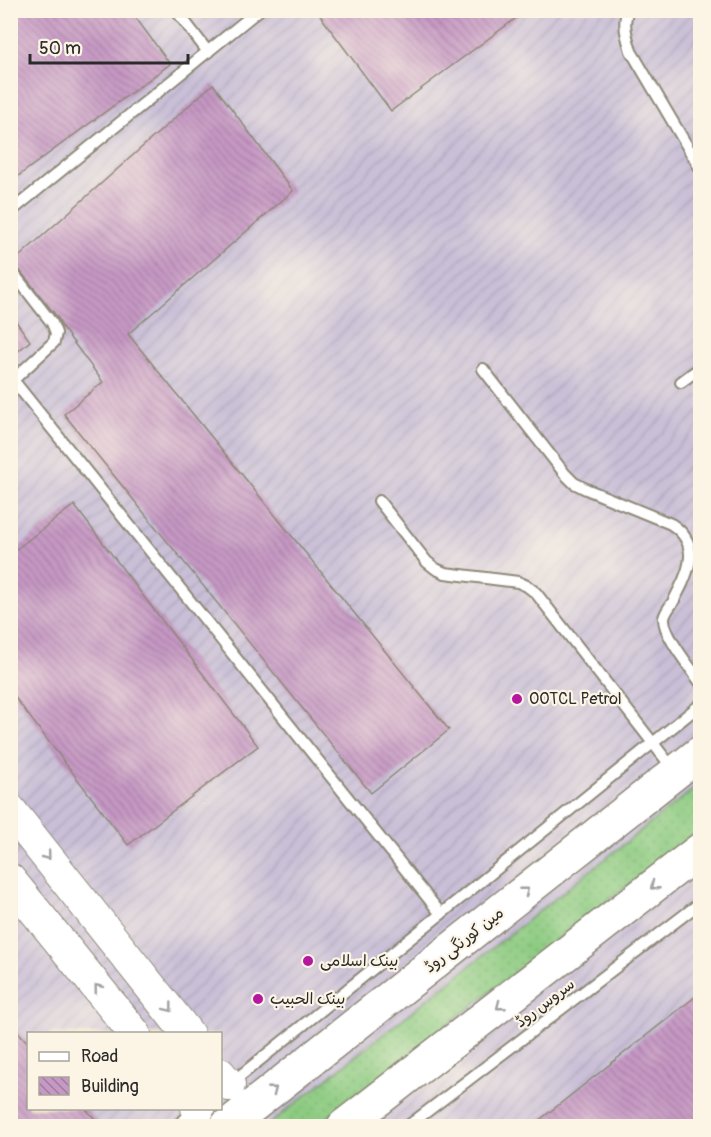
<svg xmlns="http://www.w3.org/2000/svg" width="711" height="1137" font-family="Pangolin,'Playpen Sans Arabic',sans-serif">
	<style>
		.industrial { fill: url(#industrial-furrows); fill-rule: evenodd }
		.grass { fill: url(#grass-dots); stroke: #5c7b56; stroke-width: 1.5 }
		.building { fill: url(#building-back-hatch) }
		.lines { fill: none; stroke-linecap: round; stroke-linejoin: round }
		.lane-casing { stroke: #8d8878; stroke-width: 14 }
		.secondary-casing { stroke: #8d8878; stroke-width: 34 }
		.primary-casing { stroke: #8d8878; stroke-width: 36 }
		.lane { stroke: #fff; stroke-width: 10 }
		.secondary { stroke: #fff; stroke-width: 32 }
		.primary { stroke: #fff; stroke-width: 33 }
		.oneway { stroke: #a0a0a0 }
		.poi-dot { fill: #b5179e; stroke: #fcf5e5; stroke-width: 2 }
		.labels { text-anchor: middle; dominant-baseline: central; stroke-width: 4.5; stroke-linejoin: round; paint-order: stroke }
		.poi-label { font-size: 16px; fill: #2b2b2b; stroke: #fcf5e5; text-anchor: start }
		.street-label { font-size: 16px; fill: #2b2b2b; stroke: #fcf5e5 }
	</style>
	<defs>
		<pattern id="industrial-furrows" width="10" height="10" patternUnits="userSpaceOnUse" patternTransform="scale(1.5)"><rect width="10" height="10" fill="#c9bfd7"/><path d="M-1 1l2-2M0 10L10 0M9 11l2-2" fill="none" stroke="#ada4b9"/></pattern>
		<pattern id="grass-dots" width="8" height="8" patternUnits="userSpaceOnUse" patternTransform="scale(1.5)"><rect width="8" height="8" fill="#8ccb81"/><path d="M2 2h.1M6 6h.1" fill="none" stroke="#79ae70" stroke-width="1.8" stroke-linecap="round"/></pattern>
		<pattern id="building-back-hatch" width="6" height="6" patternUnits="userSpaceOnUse" patternTransform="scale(1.5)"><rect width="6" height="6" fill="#c698c4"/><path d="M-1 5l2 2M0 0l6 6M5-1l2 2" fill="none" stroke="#a17c9f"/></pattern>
	</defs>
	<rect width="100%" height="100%" fill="#fcf5e5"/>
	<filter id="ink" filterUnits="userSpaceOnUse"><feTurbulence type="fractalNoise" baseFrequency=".0167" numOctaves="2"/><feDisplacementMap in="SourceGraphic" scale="12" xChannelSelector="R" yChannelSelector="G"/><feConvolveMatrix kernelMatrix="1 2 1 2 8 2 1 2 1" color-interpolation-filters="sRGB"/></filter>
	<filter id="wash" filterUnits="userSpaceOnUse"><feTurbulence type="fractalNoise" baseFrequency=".008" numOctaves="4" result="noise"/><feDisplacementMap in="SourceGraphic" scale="24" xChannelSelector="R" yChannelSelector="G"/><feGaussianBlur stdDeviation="1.35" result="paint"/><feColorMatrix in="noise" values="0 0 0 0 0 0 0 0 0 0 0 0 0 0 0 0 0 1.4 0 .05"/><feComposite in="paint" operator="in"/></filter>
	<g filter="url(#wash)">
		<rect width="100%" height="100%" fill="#efe5c6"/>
		<!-- industrial -->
		<path class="industrial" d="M10,11H700V1126H11ZM28,1034H220V1108H28Z"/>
		<!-- grass -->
		<path class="grass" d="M700,784V830L316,1126H267Z"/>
		<g id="blocks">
			<!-- building -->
			<g class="building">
				<path d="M10,10H130L170,64L10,182Z"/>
				<path d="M316,10H527L391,111Z"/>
				<path d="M213,84L293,191L128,334L449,730L371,793L64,414L103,382L62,327L58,318L13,262Z"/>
				<path d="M10,313L30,341L10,358Z"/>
				<path d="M74,505L258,746L128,845L10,691V554Z"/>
				<path d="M700,993V1126H532Z"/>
				<path d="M10,1023L28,1043V1108H85L101,1126H10Z"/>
			</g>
		</g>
	</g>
	<g filter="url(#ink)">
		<use href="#blocks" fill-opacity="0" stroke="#8d8878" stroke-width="1.5"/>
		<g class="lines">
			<defs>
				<g id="lane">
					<path d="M176,10L208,52"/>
					<path d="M628,10C622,24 627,37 631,51L700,168"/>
					<path d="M10,212L259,10"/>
					<path d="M10,269L52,323L56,333L54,342L13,380L441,914"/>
					<path d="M483,369L565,474L574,483L586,489L671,524C704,545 687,575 673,602C670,606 665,613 664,618C663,635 691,668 700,682"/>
					<path d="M681,382L700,368"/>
					<path d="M379,501L427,562L436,569L445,573L518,582L527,586L536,593L674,770"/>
					<path d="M230,1084L700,705"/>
					<path d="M176,1126L197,1110"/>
					<path d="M408,1126L700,903"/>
				</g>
				<g id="secondary">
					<path d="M10,810L188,1034"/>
					<path d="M10,880L135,1034"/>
					<path d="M220,1074L229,1085"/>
					<path d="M197,1108L198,1110"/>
				</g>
				<g id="primary">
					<path d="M227,1126L700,753"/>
					<path d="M344,1126L700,850"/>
				</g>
			</defs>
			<!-- lane casing -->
			<use href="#lane" class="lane-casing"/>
			<!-- secondary casing -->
			<use href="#secondary" class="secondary-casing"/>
			<!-- primary casing -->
			<use href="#primary" class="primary-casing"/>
			<!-- lane -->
			<use href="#lane" class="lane"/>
			<!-- secondary -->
			<use href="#secondary" class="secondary"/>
			<!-- primary -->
			<use href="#primary" class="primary"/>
		</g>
		<!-- one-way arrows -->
		<defs><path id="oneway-chevron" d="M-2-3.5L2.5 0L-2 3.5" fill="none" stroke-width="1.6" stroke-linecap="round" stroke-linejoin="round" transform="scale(1.5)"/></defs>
		<g class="oneway">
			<use href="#oneway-chevron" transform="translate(47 856) rotate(51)"/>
			<use href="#oneway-chevron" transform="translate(654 886) rotate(142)"/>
			<use href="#oneway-chevron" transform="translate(525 891) rotate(-38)"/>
			<use href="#oneway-chevron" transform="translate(98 988) rotate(-129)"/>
			<use href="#oneway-chevron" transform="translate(500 1006) rotate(142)"/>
			<use href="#oneway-chevron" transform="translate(169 1008) rotate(52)"/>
			<use href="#oneway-chevron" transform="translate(273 1090) rotate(-38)"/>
		</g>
	</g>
	<!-- markers -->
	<g class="poi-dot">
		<circle cx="517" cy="699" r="6"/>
		<circle cx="308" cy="961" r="6"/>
		<circle cx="258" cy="999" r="6"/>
	</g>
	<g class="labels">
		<!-- poi labels -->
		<g class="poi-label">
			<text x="529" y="699">OOTCL Petrol</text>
			<text x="320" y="961">بینک اسلامی</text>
			<text x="270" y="999">بينک الحبيب</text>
		</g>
		<!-- street labels -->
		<g class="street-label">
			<text transform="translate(464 940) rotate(-38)">مین کورنگی روڈ</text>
			<text transform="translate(545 1003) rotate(-37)">سروس روڈ</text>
		</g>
	</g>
	<!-- margin -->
	<rect width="711" height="1137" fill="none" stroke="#fcf5e5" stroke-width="36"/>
	<!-- legend -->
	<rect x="27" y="1032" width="195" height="78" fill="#fcf5e5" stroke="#a8a49b" stroke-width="1.5"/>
	<rect x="39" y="1052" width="30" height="9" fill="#ffffff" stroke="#a8a49b" stroke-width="1.5"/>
	<text x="81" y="1062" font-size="18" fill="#2b2b2b">Road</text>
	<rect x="39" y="1077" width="30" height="18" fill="url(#building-back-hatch)" stroke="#a8a49b" stroke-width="1.5"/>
	<text x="81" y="1092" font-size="18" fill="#2b2b2b">Building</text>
	<!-- scale -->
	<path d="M30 54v9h158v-9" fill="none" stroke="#2b2b2b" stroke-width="3"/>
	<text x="39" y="54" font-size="18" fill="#2b2b2b" stroke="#fcf5e5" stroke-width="4.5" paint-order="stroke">50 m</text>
</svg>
